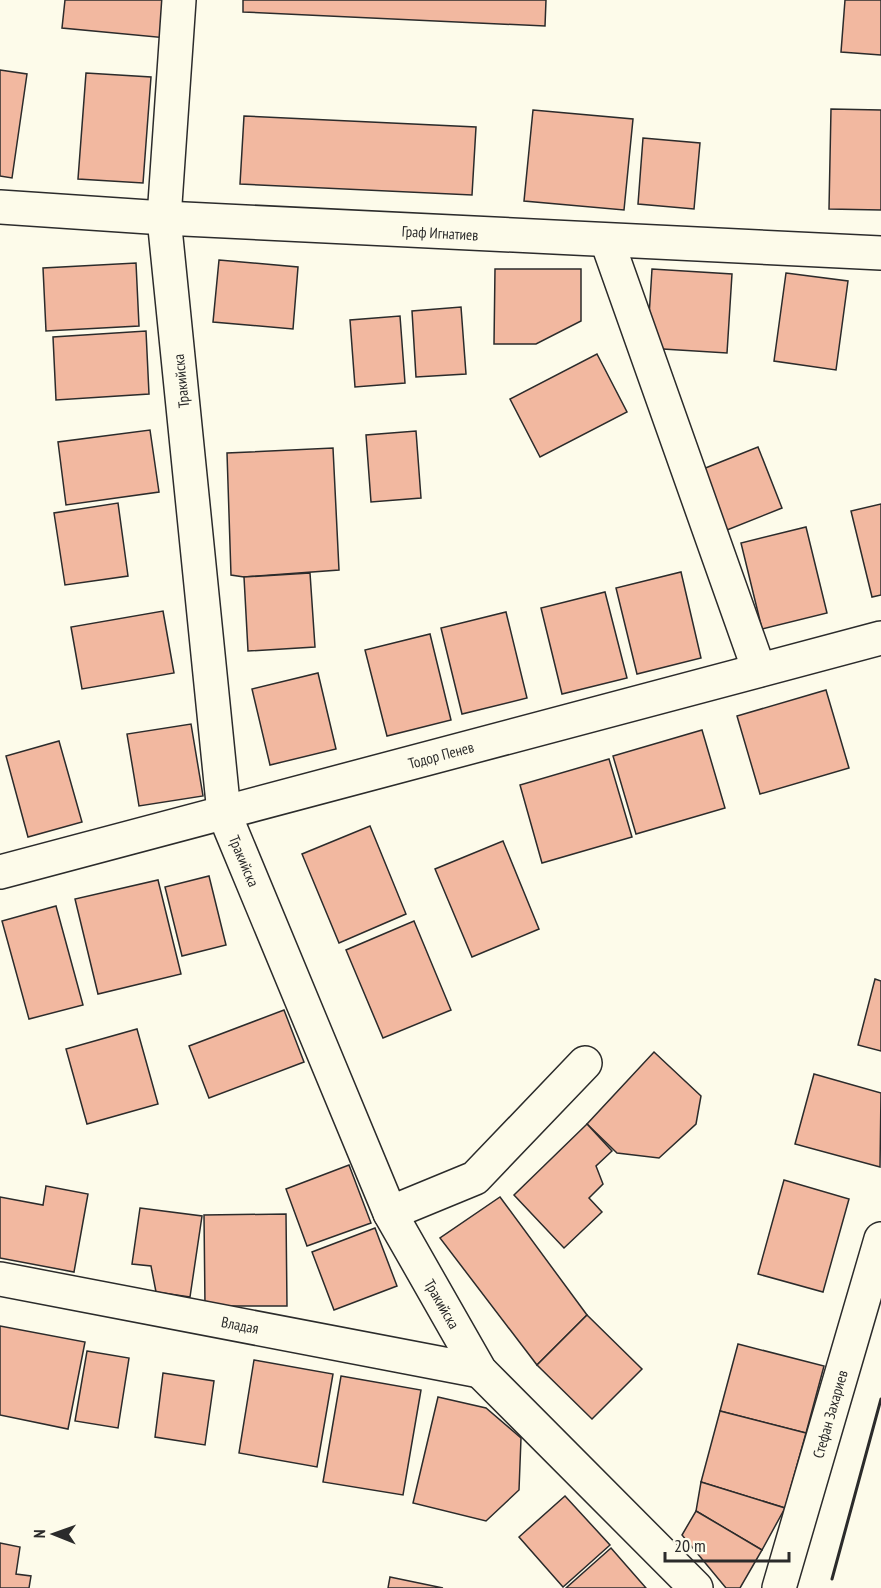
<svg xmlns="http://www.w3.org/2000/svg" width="881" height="1588" font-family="'PT Sans Narrow',sans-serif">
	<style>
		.building { fill: #f2b8a0; stroke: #2b2b2b; stroke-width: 1.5 }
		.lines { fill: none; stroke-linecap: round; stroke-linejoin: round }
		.street-casing { stroke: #2b2b2b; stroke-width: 36 }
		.street { stroke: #fdfbea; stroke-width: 33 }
		.wall { stroke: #2b2b2b; stroke-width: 3 }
		.labels { text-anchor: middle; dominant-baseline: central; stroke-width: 4.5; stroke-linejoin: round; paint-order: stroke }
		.street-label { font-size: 15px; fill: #2b2b2b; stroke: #fdfbea }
	</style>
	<rect width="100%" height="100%" fill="#fdfbea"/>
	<!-- building -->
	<g class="building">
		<path d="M65,0H171L167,38L62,28Z"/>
		<path d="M243,0H546L545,26L243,12Z"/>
		<path d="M845,0H881V55L841,52Z"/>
		<path d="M0,70L27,74L12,178L0,176Z"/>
		<path d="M86,73L151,77L143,183L78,179Z"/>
		<path d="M831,109L881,110V210L829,209Z"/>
		<path d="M533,110L633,119L624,210L524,201Z"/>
		<path d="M244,116L476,127L472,195L240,184Z"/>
		<path d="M643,138L700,143L694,209L638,204Z"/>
		<path d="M219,260L298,267L293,329L213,322Z"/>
		<path d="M136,263L139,326L46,331L43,268Z"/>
		<path d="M495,269H581V321L536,344H494Z"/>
		<path d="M652,269L732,274L727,353L647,348Z"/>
		<path d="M786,273L848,281L836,370L774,361Z"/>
		<path d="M461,307L466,374L416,377L412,311Z"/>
		<path d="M400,316L405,383L355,387L350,320Z"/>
		<path d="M146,331L149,394L56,400L53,337Z"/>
		<path d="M597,354L627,412L540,457L510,399Z"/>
		<path d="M150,430L159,492L66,505L58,442Z"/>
		<path d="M416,431L421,498L371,502L366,435Z"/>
		<path d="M758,447L782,508L722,532L698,471Z"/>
		<path d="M333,448L339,570L244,577L231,575L227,453Z"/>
		<path d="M118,503L128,576L65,585L54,513Z"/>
		<path d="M881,504V595L872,597L851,511Z"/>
		<path d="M806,527L827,613L762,629L741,543Z"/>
		<path d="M681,572L701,658L637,674L616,588Z"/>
		<path d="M310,573L315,647L248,651L244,577Z"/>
		<path d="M605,592L627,678L562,694L541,608Z"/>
		<path d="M163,611L174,673L82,689L71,627Z"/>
		<path d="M506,612L527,698L462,714L441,628Z"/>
		<path d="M430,634L451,720L387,736L365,650Z"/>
		<path d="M318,673L336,749L270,765L252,689Z"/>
		<path d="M826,690L849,768L760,794L737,716Z"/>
		<path d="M191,724L203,796L139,806L127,734Z"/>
		<path d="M702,730L725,808L636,834L613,756Z"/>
		<path d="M59,741L82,822L28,837L6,756Z"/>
		<path d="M609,759L632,837L542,863L520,785Z"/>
		<path d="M370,826L406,914L339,943L302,854Z"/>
		<path d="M503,841L539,929L472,957L435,869Z"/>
		<path d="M209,876L226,945L182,956L165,887Z"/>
		<path d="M158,880L181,974L98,994L75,899Z"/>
		<path d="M56,906L83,1005L29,1019L2,921Z"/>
		<path d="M414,921L451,1010L383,1038L346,950Z"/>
		<path d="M875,979L881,981V1051L858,1045Z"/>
		<path d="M284,1010L304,1062L209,1098L189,1046Z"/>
		<path d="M137,1029L158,1104L87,1124L66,1049Z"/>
		<path d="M654,1052L701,1096L696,1124L659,1158L617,1153L587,1124Z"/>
		<path d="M814,1074L881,1093L880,1167L795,1144Z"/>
		<path d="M587,1124L612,1151L596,1166L603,1184L589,1198L602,1212L564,1248L514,1195Z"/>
		<path d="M349,1165L371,1223L307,1246L286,1189Z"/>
		<path d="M784,1180L849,1199L823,1292L758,1274Z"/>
		<path d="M46,1186L88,1194L74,1272L0,1258V1197L43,1205Z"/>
		<path d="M500,1197L587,1315L537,1365L440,1238Z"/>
		<path d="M140,1208L202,1216L190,1297L156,1292L151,1266L132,1264Z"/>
		<path d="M286,1214L287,1306H205L204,1215Z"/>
		<path d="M375,1228L397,1286L334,1310L312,1252Z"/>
		<path d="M587,1315L642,1369L592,1419L537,1365Z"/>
		<path d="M0,1326L85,1342L68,1429L0,1415Z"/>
		<path d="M738,1344L824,1366L806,1433L720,1411Z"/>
		<path d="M87,1351L129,1358L118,1428L75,1421Z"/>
		<path d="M254,1360L333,1374L317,1467L239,1453Z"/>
		<path d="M163,1373L214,1381L205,1445L155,1437Z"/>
		<path d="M341,1376L421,1390L403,1495L323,1482Z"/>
		<path d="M438,1397L486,1408L521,1438L519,1490L486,1521L413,1503Z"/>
		<path d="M720,1411L806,1433L785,1508L701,1482Z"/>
		<path d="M701,1482L785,1508L762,1550L696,1511Z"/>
		<path d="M565,1496L610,1545L563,1587L519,1537Z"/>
		<path d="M696,1511L762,1550L740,1588H726L682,1535Z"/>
		<path d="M0,1543L20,1547L16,1574L31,1576L29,1588H0Z"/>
		<path d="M611,1548L646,1588H566Z"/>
		<path d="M390,1577L443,1588H388Z"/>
	</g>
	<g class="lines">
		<defs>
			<g id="street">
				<path d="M179,0L164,218L224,813L390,1213L480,1371L696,1588"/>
				<path d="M0,207L164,218L881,253"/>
				<path d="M607,241L759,670"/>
				<path d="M0,872L881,638"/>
				<path d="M390,1213L475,1178L585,1063"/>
				<path d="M0,1279L480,1371"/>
				<path d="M779,1588L881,1239"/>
			</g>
		</defs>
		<!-- street casing -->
		<use href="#street" class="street-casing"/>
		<!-- street -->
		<use href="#street" class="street"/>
		<!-- wall -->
		<path class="wall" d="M832,1579L881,1399"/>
	</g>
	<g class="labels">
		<!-- street labels -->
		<g class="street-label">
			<text transform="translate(440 233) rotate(3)">Граф Игнатиев</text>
			<text transform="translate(181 381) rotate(-96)">Тракийска</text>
			<text transform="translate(441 755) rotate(-15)">Тодор Пенев</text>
			<text transform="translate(244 861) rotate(67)">Тракийска</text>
			<text transform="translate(442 1304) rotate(60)">Тракийска</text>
			<text transform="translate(240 1325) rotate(11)">Владая</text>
			<text transform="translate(830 1414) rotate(-74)">Стефан Захариев</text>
		</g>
	</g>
	<!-- north arrow -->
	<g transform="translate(54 1534) rotate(271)" stroke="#fdfbea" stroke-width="4.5" paint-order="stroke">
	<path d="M0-4.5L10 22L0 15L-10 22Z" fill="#2b2b2b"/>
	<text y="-9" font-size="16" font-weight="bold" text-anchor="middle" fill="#2b2b2b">N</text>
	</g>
	<!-- scale -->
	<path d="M665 1552v9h124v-9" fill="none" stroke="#2b2b2b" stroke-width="3"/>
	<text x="674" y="1552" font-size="18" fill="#2b2b2b" stroke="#fdfbea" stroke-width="4.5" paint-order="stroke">20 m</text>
</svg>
